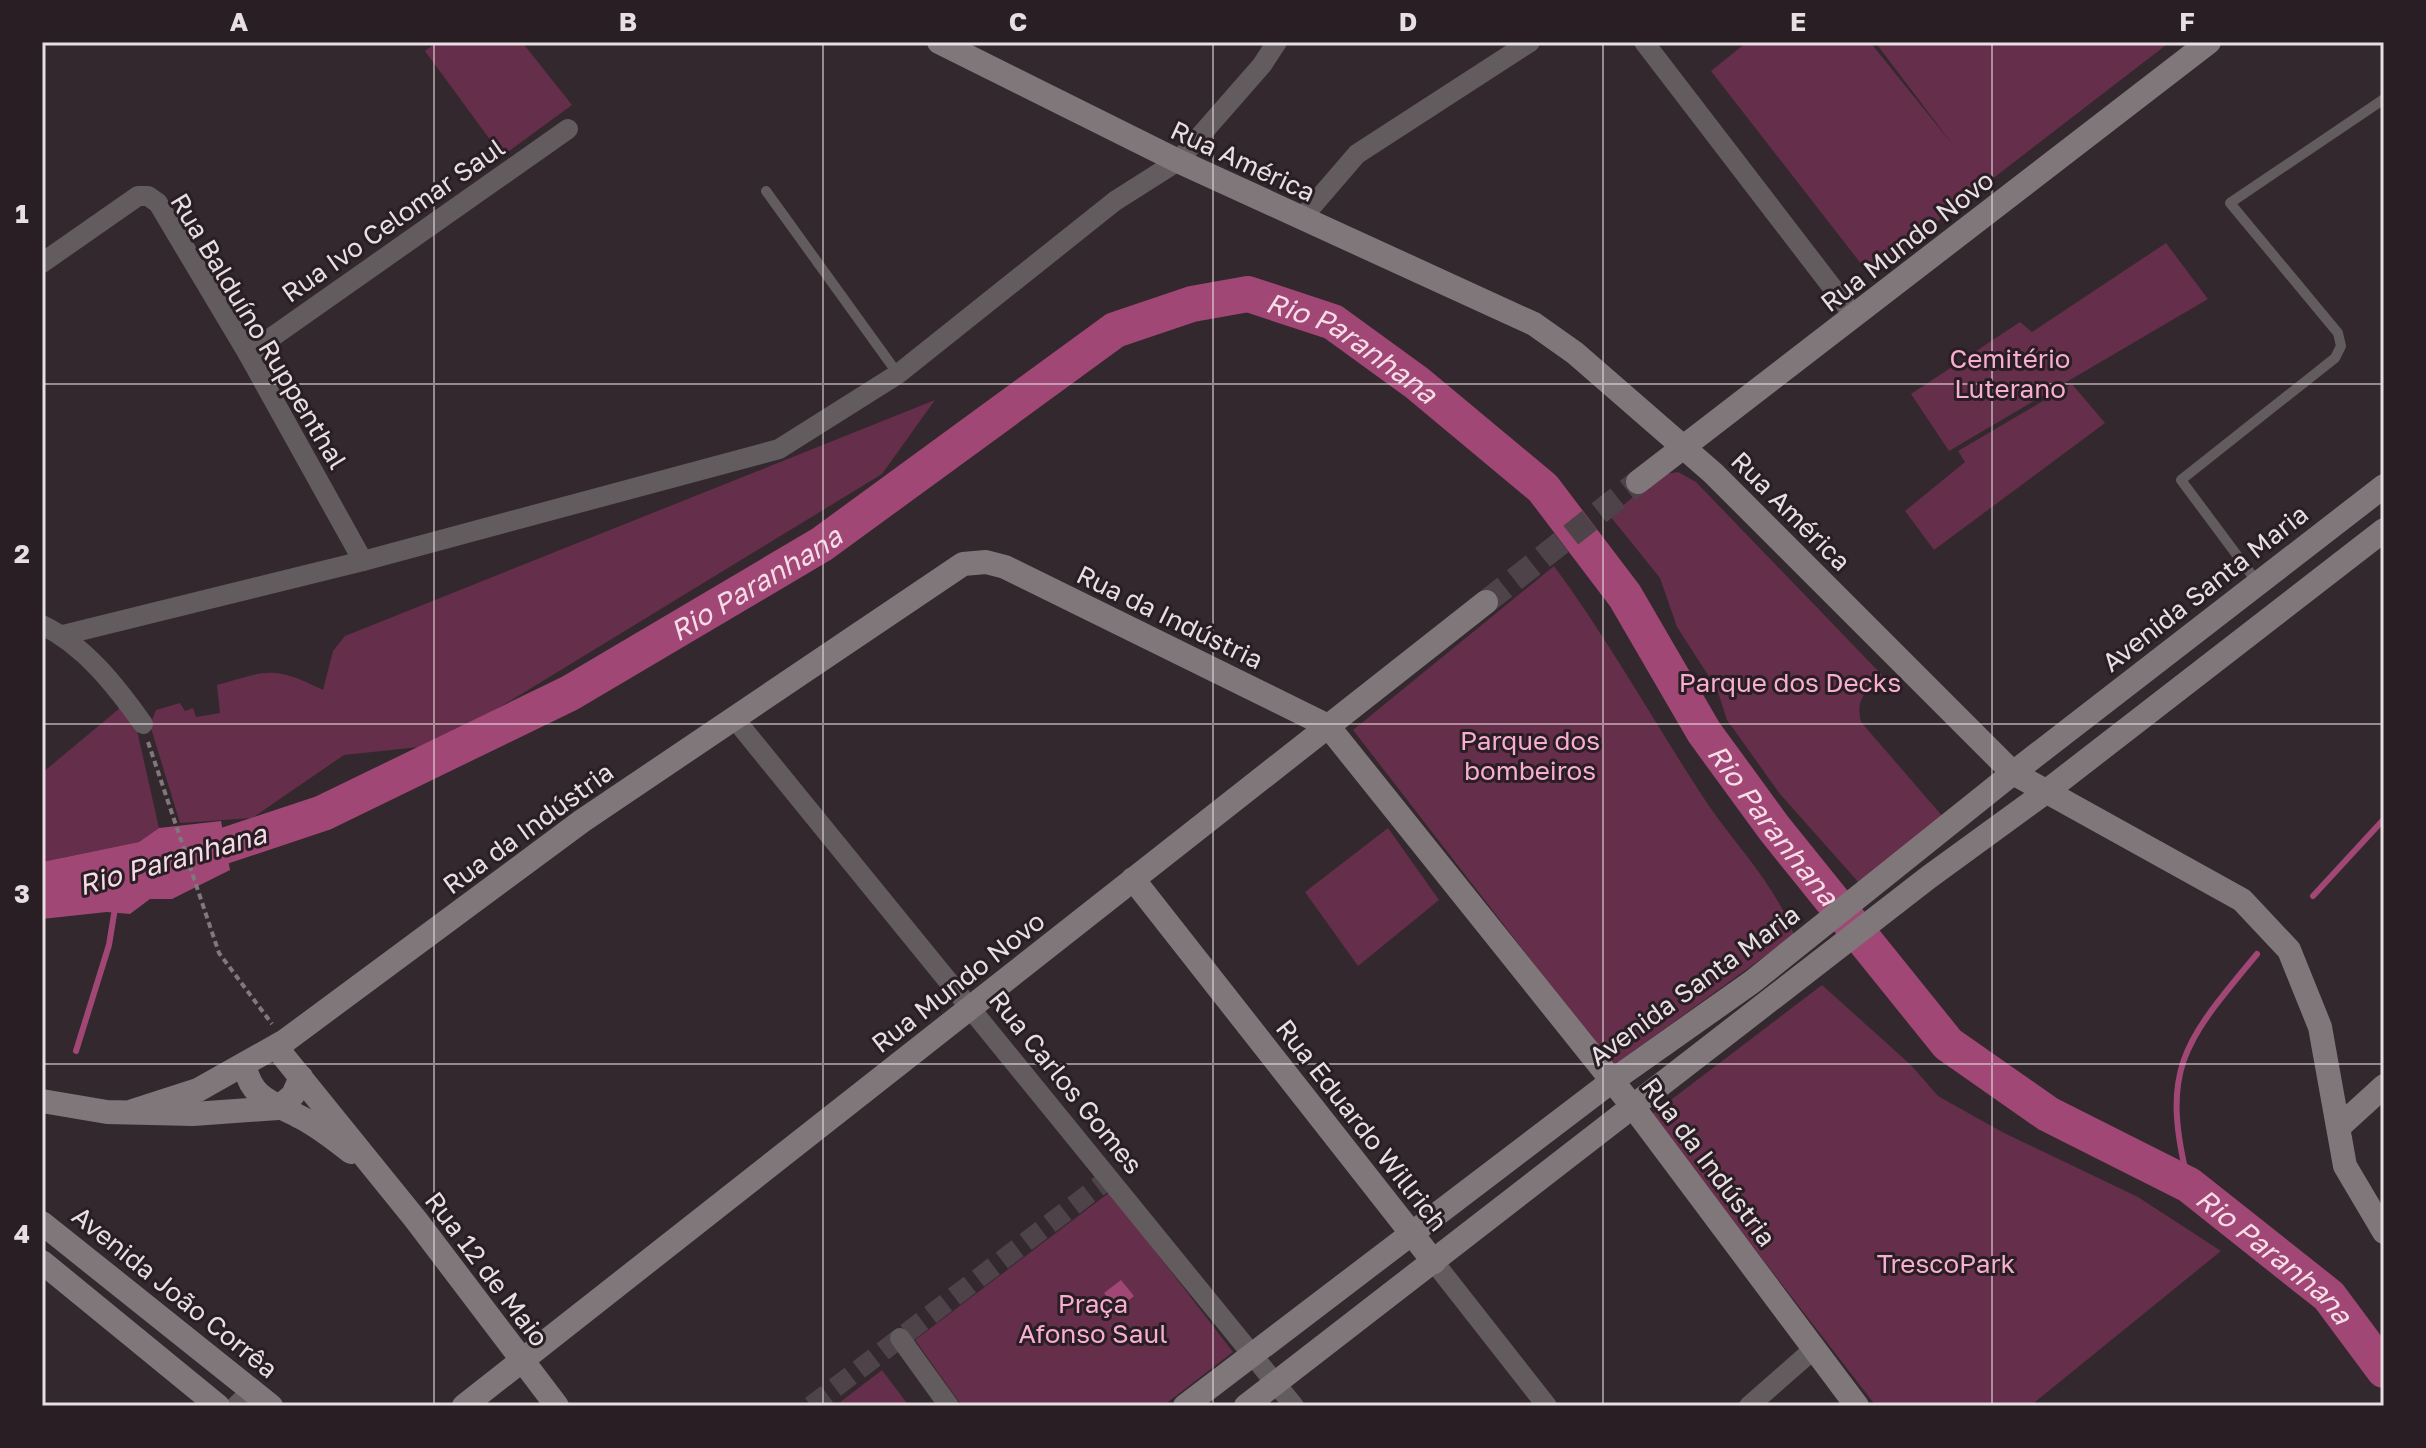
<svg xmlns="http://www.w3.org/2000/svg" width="2426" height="1448" font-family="'Golos Text',sans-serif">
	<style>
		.green { fill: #652e4a }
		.water { fill: #a04775 }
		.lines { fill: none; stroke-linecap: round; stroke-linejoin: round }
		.stream { stroke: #a04775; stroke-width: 6 }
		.river { stroke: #a04775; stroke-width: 36 }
		.street-tunnel { stroke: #4e4348; stroke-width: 20; stroke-dasharray: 20 10; stroke-linecap: butt }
		.secondary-tunnel { stroke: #4e4348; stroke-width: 24; stroke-dasharray: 24 12; stroke-linecap: butt }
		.path { stroke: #81787c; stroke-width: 4; stroke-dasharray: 6 4; stroke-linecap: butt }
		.lane { stroke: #625c5e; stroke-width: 10 }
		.street { stroke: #625c5e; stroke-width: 20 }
		.secondary { stroke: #80777b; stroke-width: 24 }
		.grid { fill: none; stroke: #e7dfe2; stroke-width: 2; stroke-opacity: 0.55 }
		.labels { text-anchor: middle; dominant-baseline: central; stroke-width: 6; stroke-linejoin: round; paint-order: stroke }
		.street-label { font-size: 26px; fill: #e7dfe2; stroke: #291e23 }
		.park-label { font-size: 26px; fill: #f8aed0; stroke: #291e23 }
		.water-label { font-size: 28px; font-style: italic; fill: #f6dce7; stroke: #291e23 }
		.neatline { fill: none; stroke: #e7dfe2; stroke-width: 3 }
		.grid-label { font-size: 26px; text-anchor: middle; font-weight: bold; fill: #e7dfe2 }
	</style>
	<rect width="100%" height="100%" fill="#33282d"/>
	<!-- green -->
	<g class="green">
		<path d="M437,42H522L572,105L502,156L425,51Z"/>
		<path d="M1747,42H1870L1953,145L1875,42H2170L1869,274L1711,71Z"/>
		<path d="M2166,243L2208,299L1949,451L1911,394L2020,322L2032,332Z"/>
		<path d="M2072,384L2105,423L1934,550L1905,511L1965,462L1958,451Z"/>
		<path d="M935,400L882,474L438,745L344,755L252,818L180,823L150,725L156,710L180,703L185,711L193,708L196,717L220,713L217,685C269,670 273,666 323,690L333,651L345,636Z"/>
		<path d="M1678,472L1696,482L1882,675C1867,690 1855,699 1861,722L1944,818L1860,884L1780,794L1727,720L1717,689L1677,627L1660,578L1610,516L1660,475Z"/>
		<path d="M1554,566C1610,642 1655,724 1707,803C1737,847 1775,884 1794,935L1613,1066L1353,730Z"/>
		<path d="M120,708L136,726L159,828L139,842L42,862V773Z"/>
		<path d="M1388,828L1439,900L1358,966L1305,892Z"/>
		<path d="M1822,985L1911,1065L1938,1096L2004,1133L2138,1197L2221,1251L2030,1406H1876L1651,1115Z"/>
		<path d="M1110,1192L1233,1352L1163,1406H962L915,1340Z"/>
		<path d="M882,1370L909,1406H835Z"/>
	</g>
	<!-- water -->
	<g class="water">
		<path d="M221,821L230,870L172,899H150L130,914L107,912L42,919V862L139,842L159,828Z"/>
		<path d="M1121,1280L1134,1296L1118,1309L1104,1293Z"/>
	</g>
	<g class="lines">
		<!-- stream -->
		<g class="stream">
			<path d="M2313,896L2384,819"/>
			<path d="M76,1051L109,945L115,908"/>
			<path d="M2189,1185C2159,1068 2184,1042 2257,954"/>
		</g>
		<!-- river -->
		<path class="river" id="s1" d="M179,861L323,813L570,693L822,544L1115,330L1192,304L1248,294L1333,322L1417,383L1543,488L1625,596L1704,732L1774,828L1948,1044L2048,1114L2189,1185L2329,1296L2384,1370"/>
		<!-- street-tunnel -->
		<path class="street-tunnel" d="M811,1406L1111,1177"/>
		<!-- secondary-tunnel -->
		<path class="secondary-tunnel" d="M1486,602L1638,482"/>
		<!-- path -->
		<path class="path" d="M148,742L219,953L272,1024"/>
		<!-- lane -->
		<g class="lane">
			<path d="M766,191L898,374"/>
			<path d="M2257,582L2181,480L2335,358L2341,346L2338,333L2230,203L2384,99"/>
		</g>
		<!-- street -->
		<g class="street">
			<path d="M1644,42L1855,317"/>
			<path d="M1301,219L1357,154L1530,42"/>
			<path d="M42,263L138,196H148L158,203L248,354L363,561"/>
			<path d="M248,354L568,129"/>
			<path d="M42,625C84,645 116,686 143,724"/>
			<path d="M63,635L363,561L779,449L898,374L1115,201L1178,161L1262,65L1277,42"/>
			<path d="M734,718L1294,1406"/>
			<path d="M1434,1262L1547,1406"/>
			<path d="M900,1338L949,1406"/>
			<path d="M236,1406L252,1390"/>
			<path d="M1749,1406L1815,1348"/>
		</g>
		<!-- secondary -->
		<g class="secondary">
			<path d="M939,42L1178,161L1534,324L1575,353L1713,473L2013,773L2242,900L2289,950L2320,1027L2345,1166L2384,1232"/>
			<path d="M1638,482L2209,42"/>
			<path d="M1133,879L1434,1262"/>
			<path d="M276,1047L416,1220L557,1406"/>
			<path d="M245,1067C252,1099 272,1102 298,1116C317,1125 334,1139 351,1152"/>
			<path d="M42,1101L107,1112L193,1114L278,1108L293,1095L301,1077"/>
			<path d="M133,1111L198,1090L285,1041L582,821L963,564L986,562L1005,567L1328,726L1634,1108L1857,1406"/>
			<path d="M2339,1127L2384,1086"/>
			<path d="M42,1223L271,1406"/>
			<path d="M42,1262L218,1406"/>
			<path d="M464,1406L1486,602"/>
			<path d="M1185,1406L1612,1081L1752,982L2013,773L2384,486"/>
			<path d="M1246,1406L1929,877L2047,791L2384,530"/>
		</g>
	</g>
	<!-- grid -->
	<path class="grid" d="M434,42V1406M823,42V1406M1213,42V1406M1603,42V1406M1992,42V1406M42,384H2384M42,724H2384M42,1064H2384"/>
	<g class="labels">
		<!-- street labels -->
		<g class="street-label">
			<text transform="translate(1243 161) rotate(25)">Rua América</text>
			<text transform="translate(393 220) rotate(-35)">Rua Ivo Celomar Saul</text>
			<text transform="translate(1907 241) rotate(-38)">Rua Mundo Novo</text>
			<text transform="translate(259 331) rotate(59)">Rua Balduíno Ruppenthal</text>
			<text transform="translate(1791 511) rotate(45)">Rua América</text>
			<text transform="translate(2205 588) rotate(-38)">Avenida Santa Maria</text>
			<text transform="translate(1170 617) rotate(26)">Rua da Indústria</text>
			<text transform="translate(528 828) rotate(-36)">Rua da Indústria</text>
			<text transform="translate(958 982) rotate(-38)">Rua Mundo Novo</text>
			<text transform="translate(1694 985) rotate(-36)">Avenida Santa Maria</text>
			<text transform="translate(1066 1082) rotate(51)">Rua Carlos Gomes</text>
			<text transform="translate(1362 1125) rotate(52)">Rua Eduardo Willrich</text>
			<text transform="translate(1709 1162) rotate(53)">Rua da Indústria</text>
			<text transform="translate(487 1269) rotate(53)">Rua 12 de Maio</text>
			<text transform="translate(175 1292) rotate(39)">Avenida João Corrêa</text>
		</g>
		<!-- park labels -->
		<g class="park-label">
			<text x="2010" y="358">Cemitério<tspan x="2010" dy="30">Luterano</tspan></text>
			<text x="1790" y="682">Parque dos Decks</text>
			<text x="1530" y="740">Parque dos<tspan x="1530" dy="30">bombeiros</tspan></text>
			<text x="1946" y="1263">TrescoPark</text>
			<text x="1093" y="1303">Praça<tspan x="1093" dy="30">Afonso Saul</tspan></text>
		</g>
		<!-- water labels -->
		<g class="water-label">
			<text stroke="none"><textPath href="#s1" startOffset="1338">Rio Paranhana</textPath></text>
			<text stroke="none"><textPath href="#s1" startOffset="642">Rio Paranhana</textPath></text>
			<text stroke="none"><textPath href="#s1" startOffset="1986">Rio Paranhana</textPath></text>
			<text transform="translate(172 859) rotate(-16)">Rio Paranhana</text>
			<text stroke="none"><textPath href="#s1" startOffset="2658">Rio Paranhana</textPath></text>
		</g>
	</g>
	<!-- border -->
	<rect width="2426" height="1448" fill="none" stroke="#291e23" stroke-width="88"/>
	<rect x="44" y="44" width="2338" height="1360" class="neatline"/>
	<g class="grid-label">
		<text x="239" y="31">A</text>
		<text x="628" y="31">B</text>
		<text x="1018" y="31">C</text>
		<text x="1408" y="31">D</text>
		<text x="1798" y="31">E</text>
		<text x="2187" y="31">F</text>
		<text x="22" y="223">1</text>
		<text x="22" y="563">2</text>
		<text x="22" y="903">3</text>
		<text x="22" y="1243">4</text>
	</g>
</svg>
